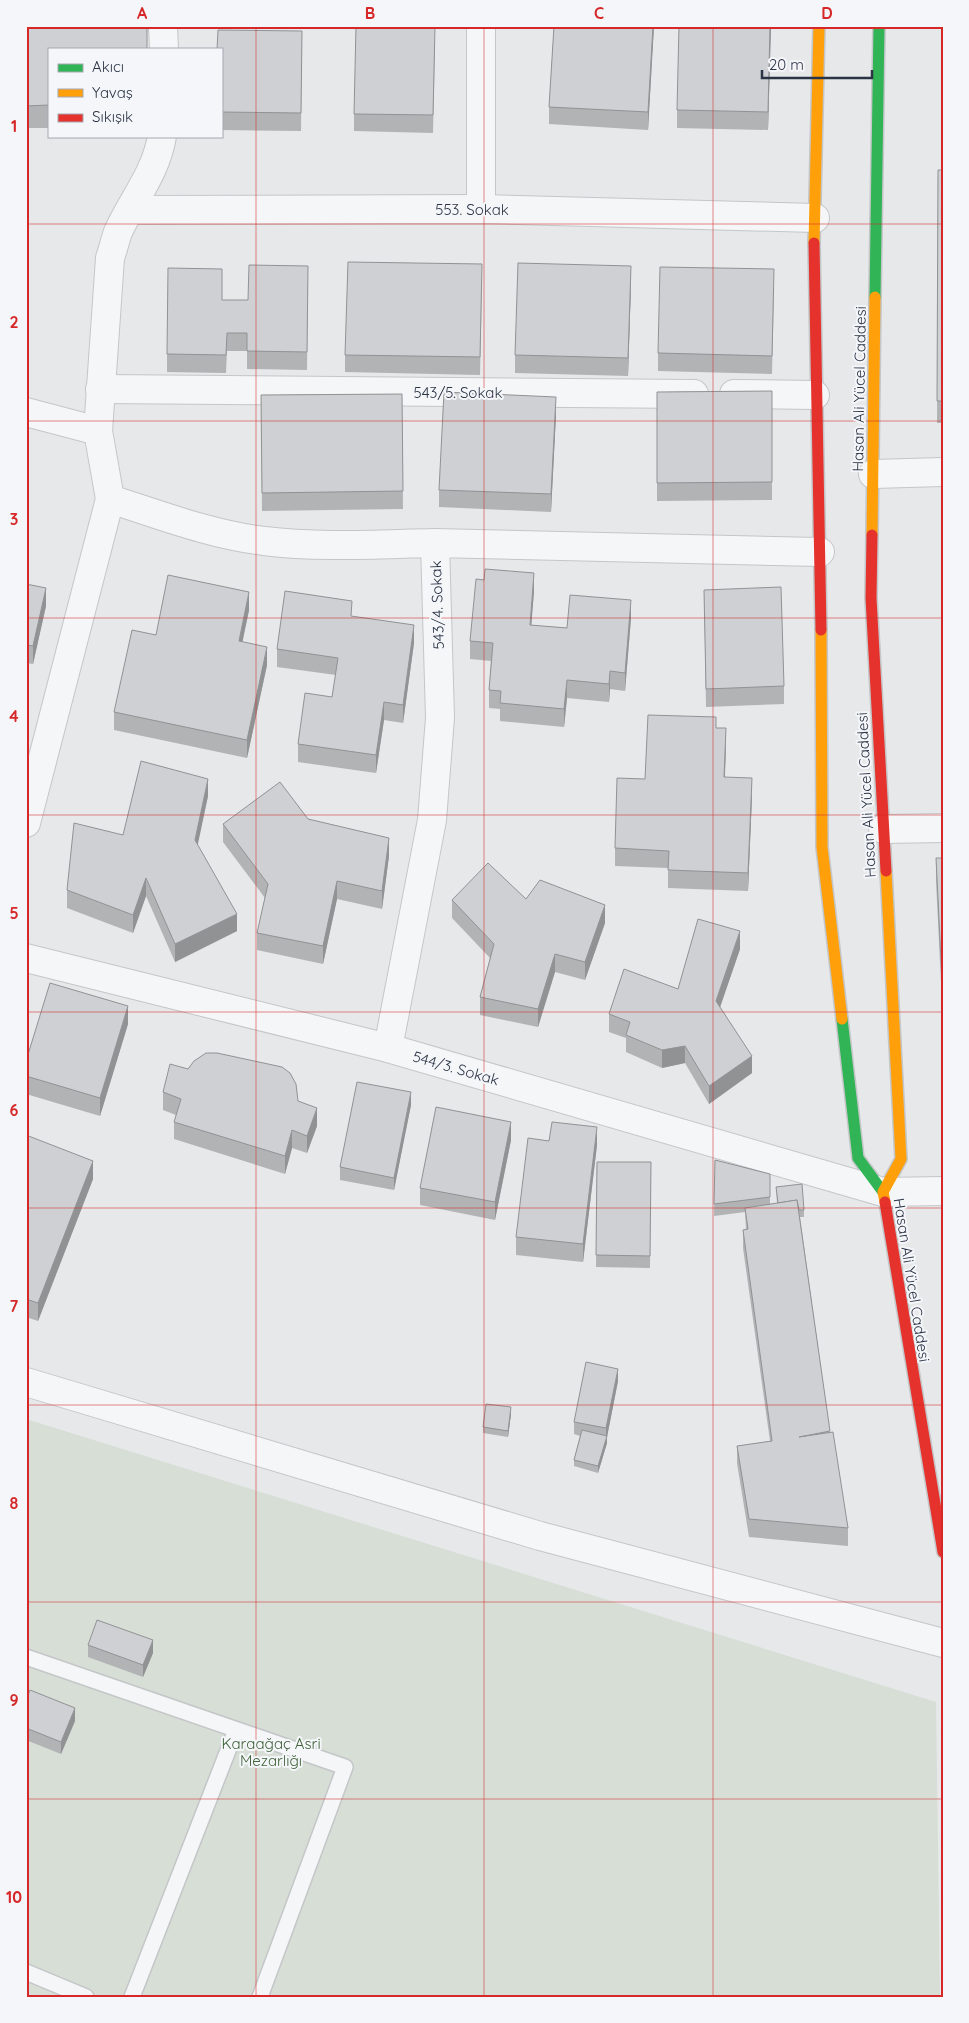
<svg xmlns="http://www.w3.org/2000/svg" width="969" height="2023" font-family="Quicksand,sans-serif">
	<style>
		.green { fill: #d6ded6 }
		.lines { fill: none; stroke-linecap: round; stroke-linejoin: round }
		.lane-casing { stroke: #c4c6c8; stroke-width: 18 }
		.street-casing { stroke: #c4c6c8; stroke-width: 30 }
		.fast-casing { stroke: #c4c6c8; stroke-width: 14 }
		.slow-casing { stroke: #c4c6c8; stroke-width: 14 }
		.jam-casing { stroke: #c4c6c8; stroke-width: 14 }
		.lane { stroke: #f5f6f7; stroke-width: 15 }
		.street { stroke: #f5f6f7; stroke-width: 28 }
		.fast { stroke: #30b455; stroke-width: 11 }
		.slow { stroke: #ff9f0a; stroke-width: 11 }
		.jam { stroke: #e5322d; stroke-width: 11 }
		.wall { fill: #b1b3b5 }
		.shaded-wall { fill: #909294 }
		.building { fill: #ced0d3; stroke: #909294 }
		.grid { fill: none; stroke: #d62828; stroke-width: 1; stroke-opacity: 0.55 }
		.labels { text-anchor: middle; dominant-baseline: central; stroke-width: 4; stroke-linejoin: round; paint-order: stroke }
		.street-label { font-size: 15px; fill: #2b3445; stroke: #f4f6f9 }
		.park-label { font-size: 15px; fill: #3f6138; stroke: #f4f6f9 }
		.neatline { fill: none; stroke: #d62828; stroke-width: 2 }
		.grid-label { font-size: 16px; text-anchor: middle; font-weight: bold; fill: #d62828 }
	</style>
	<rect width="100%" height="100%" fill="#e6e8ea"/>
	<!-- green -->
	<path class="green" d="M26,1419L936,1702L940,1997H26Z"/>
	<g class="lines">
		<defs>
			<g id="lane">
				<path d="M26,1657L345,1767L260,1997"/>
				<path d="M26,1972L86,1997"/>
				<path d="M132,1997L236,1730"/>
			</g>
			<g id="street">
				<path d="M163,26L164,49"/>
				<path d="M481,26V209"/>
				<path d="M130,210L481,209L815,218"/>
				<path d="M100,389L694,394"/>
				<path d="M734,394L815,395"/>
				<path d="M26,412L98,431"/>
				<path d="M873,474L943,472"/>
				<path d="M110,499C160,515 212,535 264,541C321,548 379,544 435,543"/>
				<path d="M26,823L110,499L98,431L110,258C113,250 115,240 118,232C133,199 156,173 162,136"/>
				<path d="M883,829L943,828"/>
				<path d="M26,958L388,1048L883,1192L943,1191"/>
				<path d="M388,1048L432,820L440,718L435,543L820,552"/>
				<path d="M26,1382L540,1536L943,1643"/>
			</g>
			<g id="fast">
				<path d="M875,297L879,26"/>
				<path d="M842,1019L858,1158L883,1192"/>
			</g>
			<g id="slow">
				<path d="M814,243L819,26"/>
				<path d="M872,535L875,297"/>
				<path d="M821,630L822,847L842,1019"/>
				<path d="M885,1202L883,1192L901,1159L886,871"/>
			</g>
			<g id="jam">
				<path d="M814,243L821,630"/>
				<path d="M872,535L871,598L886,871"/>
				<path d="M885,1202L943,1552"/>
			</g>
		</defs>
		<!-- lane casing -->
		<use href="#lane" class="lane-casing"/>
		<!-- street casing -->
		<use href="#street" class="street-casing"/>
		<!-- fast casing -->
		<use href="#fast" class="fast-casing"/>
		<!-- slow casing -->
		<use href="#slow" class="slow-casing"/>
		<!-- jam casing -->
		<use href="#jam" class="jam-casing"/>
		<!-- lane -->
		<use href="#lane" class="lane"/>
		<!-- street -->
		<use href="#street" class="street"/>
		<!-- fast -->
		<use href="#fast" class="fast"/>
		<!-- slow -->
		<use href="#slow" class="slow"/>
		<!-- jam -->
		<use href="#jam" class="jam"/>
	</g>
	<!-- wall -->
	<g class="wall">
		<path d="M26,26L49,49V128H26Z"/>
		<path d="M554,26H654L648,130L549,124V107Z"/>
		<path d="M771,26L768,130L677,128V110Z"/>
		<path d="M302,31L301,131L221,130V49Z"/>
		<path d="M435,44L433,133L354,131V114Z"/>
		<path d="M938,170H943V423H937Z"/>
		<path d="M482,282L480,375L345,372V355Z"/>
		<path d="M308,284L307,370L247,369V351H227L226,373L167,372V354L222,300H248Z"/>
		<path d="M631,284L628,376L515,373V355Z"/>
		<path d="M774,287L772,374L658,371V353Z"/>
		<path d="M772,391V500L657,501V392Z"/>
		<path d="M402,394L403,509L262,511L261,395Z"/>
		<path d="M556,415L551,512L439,507V490Z"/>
		<path d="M26,584L46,606L33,664L26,663Z"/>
		<path d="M704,590L784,686V704L706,707Z"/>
		<path d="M534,591L531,625L567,628L631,618L625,691L610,689L609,702L567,698L564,727L500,721V709L489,708V690L491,661L470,659V641Z"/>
		<path d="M249,610L242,642L267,665L247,758L114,730V712L156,635Z"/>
		<path d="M352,616L414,643L403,723L384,720L376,773L298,762V744L332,697L336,675L277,667V649Z"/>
		<path d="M716,728L726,746L725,777L752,796L748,891L668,888V868L615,866V848L645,779Z"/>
		<path d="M208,796L197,845L237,931L175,962L146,896L133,933L67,908V890L123,835Z"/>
		<path d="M308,819L389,856L382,909L337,899L323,964L257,950V933L265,898L223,842V824Z"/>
		<path d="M936,858H943V1023L936,881Z"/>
		<path d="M526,899L605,923L585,980L555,972L538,1027L480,1015V997L490,958L452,918V900Z"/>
		<path d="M740,949L720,1007L752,1073L709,1104L685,1063L662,1068L626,1052V1038L609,1032V1014L678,989Z"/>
		<path d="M128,1024L100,1116L26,1094V1061Z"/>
		<path d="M163,1092L298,1101L317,1126L307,1153L292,1148L285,1174L174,1139V1122L176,1115L163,1110Z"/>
		<path d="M411,1105L394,1190L340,1180V1167Z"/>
		<path d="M26,1135L93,1179L38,1321L26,1317Z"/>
		<path d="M511,1140L495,1220L420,1205V1188Z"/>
		<path d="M549,1141L597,1145L583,1262L516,1255V1237Z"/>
		<path d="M715,1160L770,1174V1204L777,1203L776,1187L804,1210V1217H800L830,1433L848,1528V1546L749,1537L737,1463V1446L770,1441L743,1248V1230L746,1229L745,1212L714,1216Z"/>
		<path d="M597,1162H651L650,1268L596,1267Z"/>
		<path d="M618,1381L607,1437V1443L598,1473L574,1466V1460L580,1436L574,1434V1422Z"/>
		<path d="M511,1414L508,1437L483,1433V1427Z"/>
		<path d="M88,1645L153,1653L143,1677L88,1657Z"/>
		<path d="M26,1700L75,1721L61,1754L26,1740Z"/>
	</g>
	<!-- shaded-wall -->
	<g class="shaded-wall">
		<path d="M653,26H654L648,130V112Z"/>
		<path d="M770,26H771L768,130V112Z"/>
		<path d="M631,266V284L628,376V358Z"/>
		<path d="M556,397V415L551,512V494Z"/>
		<path d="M534,573V591L530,643V625Z"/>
		<path d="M46,588V606L33,664V646Z"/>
		<path d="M249,592V610L239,659V641Z"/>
		<path d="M631,600V618L625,691V673Z"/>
		<path d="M414,625V643L403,723V705Z"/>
		<path d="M267,647V665L247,758V740Z"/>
		<path d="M610,671V689L609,702V684Z"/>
		<path d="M567,680V698L564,727V709Z"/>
		<path d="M384,702V720L376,773V755Z"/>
		<path d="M726,728V746L724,795V777Z"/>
		<path d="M752,778V796L748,891V873Z"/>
		<path d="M208,779V796L195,858V840Z"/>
		<path d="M389,838V856L382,909V891Z"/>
		<path d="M146,878V896L133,933V915Z"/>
		<path d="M337,881V899L323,964V946Z"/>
		<path d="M605,905V923L585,980V962Z"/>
		<path d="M237,914V931L175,962V944Z"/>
		<path d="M740,931V949L716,1019V1001Z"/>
		<path d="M555,954V972L538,1027V1009Z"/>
		<path d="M128,1006V1024L100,1116V1098Z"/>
		<path d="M685,1046V1063L662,1068V1050Z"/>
		<path d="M752,1056V1073L709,1104V1086Z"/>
		<path d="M411,1092V1105L394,1190V1178Z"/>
		<path d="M317,1108V1126L307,1153V1136Z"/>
		<path d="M511,1122V1140L495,1220V1202Z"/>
		<path d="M597,1127V1145L583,1262V1244Z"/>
		<path d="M292,1130V1148L285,1174V1156Z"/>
		<path d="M93,1161V1179L38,1321V1303Z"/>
		<path d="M618,1369V1381L607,1437V1443L598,1473V1466L606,1439V1428Z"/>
		<path d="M511,1407V1414L508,1437V1431Z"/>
		<path d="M153,1640V1653L143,1677V1665Z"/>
		<path d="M75,1708V1721L61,1754V1742Z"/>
	</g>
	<!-- building -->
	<g class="building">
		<path d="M26,26H147V49H49V105L26,106Z"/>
		<path d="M356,26H435L433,115L354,114Z"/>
		<path d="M554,26H653L648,112L549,107Z"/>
		<path d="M679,26H770L768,112L677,110Z"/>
		<path d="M218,30L302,31L301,113L221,112V49H217Z"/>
		<path d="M938,170H943V401H937Z"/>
		<path d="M348,262L482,264L480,357L345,355Z"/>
		<path d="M518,263L631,266L628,358L515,355Z"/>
		<path d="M249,265L308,266L307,352L247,351V333H227L226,355L167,354L168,268L222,269V300H248Z"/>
		<path d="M660,267L774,269L772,356L658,353Z"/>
		<path d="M772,391V482L657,483V392Z"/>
		<path d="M444,392L556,397L551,494L439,490Z"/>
		<path d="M402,394L403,491L262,493L261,395Z"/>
		<path d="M485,569L534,573L530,625L567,628L570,595L631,600L625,673L610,671L609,684L567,680L564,709L500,703L501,691L489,690L493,643L470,641L476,579L484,580Z"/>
		<path d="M168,575L249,592L239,641L267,647L247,740L114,712L132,630L156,635Z"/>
		<path d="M26,584L46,588L33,646L26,645Z"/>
		<path d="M781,587L784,686L706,689L704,590Z"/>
		<path d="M285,591L352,601L351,616L414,625L403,705L384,702L376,755L298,744L305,693L332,697L338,658L277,649Z"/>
		<path d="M648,715L716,717V728H726L724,777L752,778L748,873L668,870L669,851L615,848L617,778L645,779Z"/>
		<path d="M141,761L208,779L195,840L237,914L175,944L146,878L133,915L67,890L74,823L123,835Z"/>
		<path d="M280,782L308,819L389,838L382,891L337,881L323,946L257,933L268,884L223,824Z"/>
		<path d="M936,858H943V1001Z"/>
		<path d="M488,863L526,899L540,880L605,905L585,962L555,954L538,1009L480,997L494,944L452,900Z"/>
		<path d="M698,919L740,931L716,1001L752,1056L709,1086L685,1046L662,1050L626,1035L630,1022L609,1014L624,969L678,989Z"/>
		<path d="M50,983L128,1006L100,1098L26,1076V1061Z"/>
		<path d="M206,1053H217L282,1067L290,1073L296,1084L298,1101L317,1108L307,1136L292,1130L285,1156L174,1122L181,1099L163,1092L170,1064L188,1069L194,1061Z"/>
		<path d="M357,1082L411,1092L394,1178L340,1167Z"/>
		<path d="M436,1107L511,1122L495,1202L420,1188Z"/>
		<path d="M552,1122L597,1127L583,1244L516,1237L528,1138L549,1141Z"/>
		<path d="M26,1135L93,1161L38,1303L26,1299Z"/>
		<path d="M715,1160L770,1174V1197L714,1204Z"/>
		<path d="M597,1162H651L650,1256L596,1255Z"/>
		<path d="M802,1184L804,1210H799L797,1200L778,1203L776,1187Z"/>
		<path d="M797,1200L830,1431L799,1437L833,1432L848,1528L749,1519L737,1446L772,1441L743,1230L748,1229L745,1208Z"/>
		<path d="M586,1362L618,1369L606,1428L574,1422Z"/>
		<path d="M486,1404L511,1407L508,1431L483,1427Z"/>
		<path d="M582,1430L607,1436L598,1466L574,1460Z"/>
		<path d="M97,1620L153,1640L143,1665L88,1645Z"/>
		<path d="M30,1690L75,1708L61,1742L26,1728V1700Z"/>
	</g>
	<!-- grid -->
	<path class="grid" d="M256,26V1997M484,26V1997M713,26V1997M26,224H943M26,421H943M26,618H943M26,815H943M26,1012H943M26,1208H943M26,1405H943M26,1602H943M26,1799H943"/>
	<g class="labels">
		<!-- street labels -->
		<g class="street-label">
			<text x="472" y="209">553. Sokak</text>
			<text transform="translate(859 389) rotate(-89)">Hasan Ali Yücel Caddesi</text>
			<text x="458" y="392">543/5. Sokak</text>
			<text transform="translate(437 605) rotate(-92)">543/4. Sokak</text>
			<text transform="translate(866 795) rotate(-93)">Hasan Ali Yücel Caddesi</text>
			<text transform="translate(456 1068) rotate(16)">544/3. Sokak</text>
			<text transform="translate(912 1280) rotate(81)">Hasan Ali Yücel Caddesi</text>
		</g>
		<!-- park labels -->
		<g class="park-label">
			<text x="271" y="1743">Karaağaç Asri<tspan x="271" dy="17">Mezarlığı</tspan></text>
		</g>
	</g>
	<!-- border -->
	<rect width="969" height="2023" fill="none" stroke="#f4f6f9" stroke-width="55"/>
	<!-- legend -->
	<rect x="48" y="48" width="175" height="90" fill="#f4f6f9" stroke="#a4a8b1"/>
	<rect x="58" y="64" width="25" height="8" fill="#30b455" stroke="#a4a8b1"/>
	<text x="92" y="72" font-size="15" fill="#2b3445">Akıcı</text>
	<rect x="58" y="89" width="25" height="8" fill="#ff9f0a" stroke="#a4a8b1"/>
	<text x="92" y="98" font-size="15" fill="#2b3445">Yavaş</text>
	<rect x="58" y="114" width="25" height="8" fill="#e5322d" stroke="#a4a8b1"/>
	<text x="92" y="122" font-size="15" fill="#2b3445">Sıkışık</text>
	<!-- scale -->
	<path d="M762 70v8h110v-8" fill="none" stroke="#2b3445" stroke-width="2.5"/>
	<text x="769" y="70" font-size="15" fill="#2b3445" stroke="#f4f6f9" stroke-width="4" paint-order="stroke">20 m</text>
	<rect x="28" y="28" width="914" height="1968" class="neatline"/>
	<g class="grid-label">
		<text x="142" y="19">A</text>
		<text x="370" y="19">B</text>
		<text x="599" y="19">C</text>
		<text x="827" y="19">D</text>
		<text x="14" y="132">1</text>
		<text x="14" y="328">2</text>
		<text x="14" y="525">3</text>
		<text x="14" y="722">4</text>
		<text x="14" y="919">5</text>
		<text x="14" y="1116">6</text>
		<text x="14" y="1312">7</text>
		<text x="14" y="1509">8</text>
		<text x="14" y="1706">9</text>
		<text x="14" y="1903">10</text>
	</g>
</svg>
